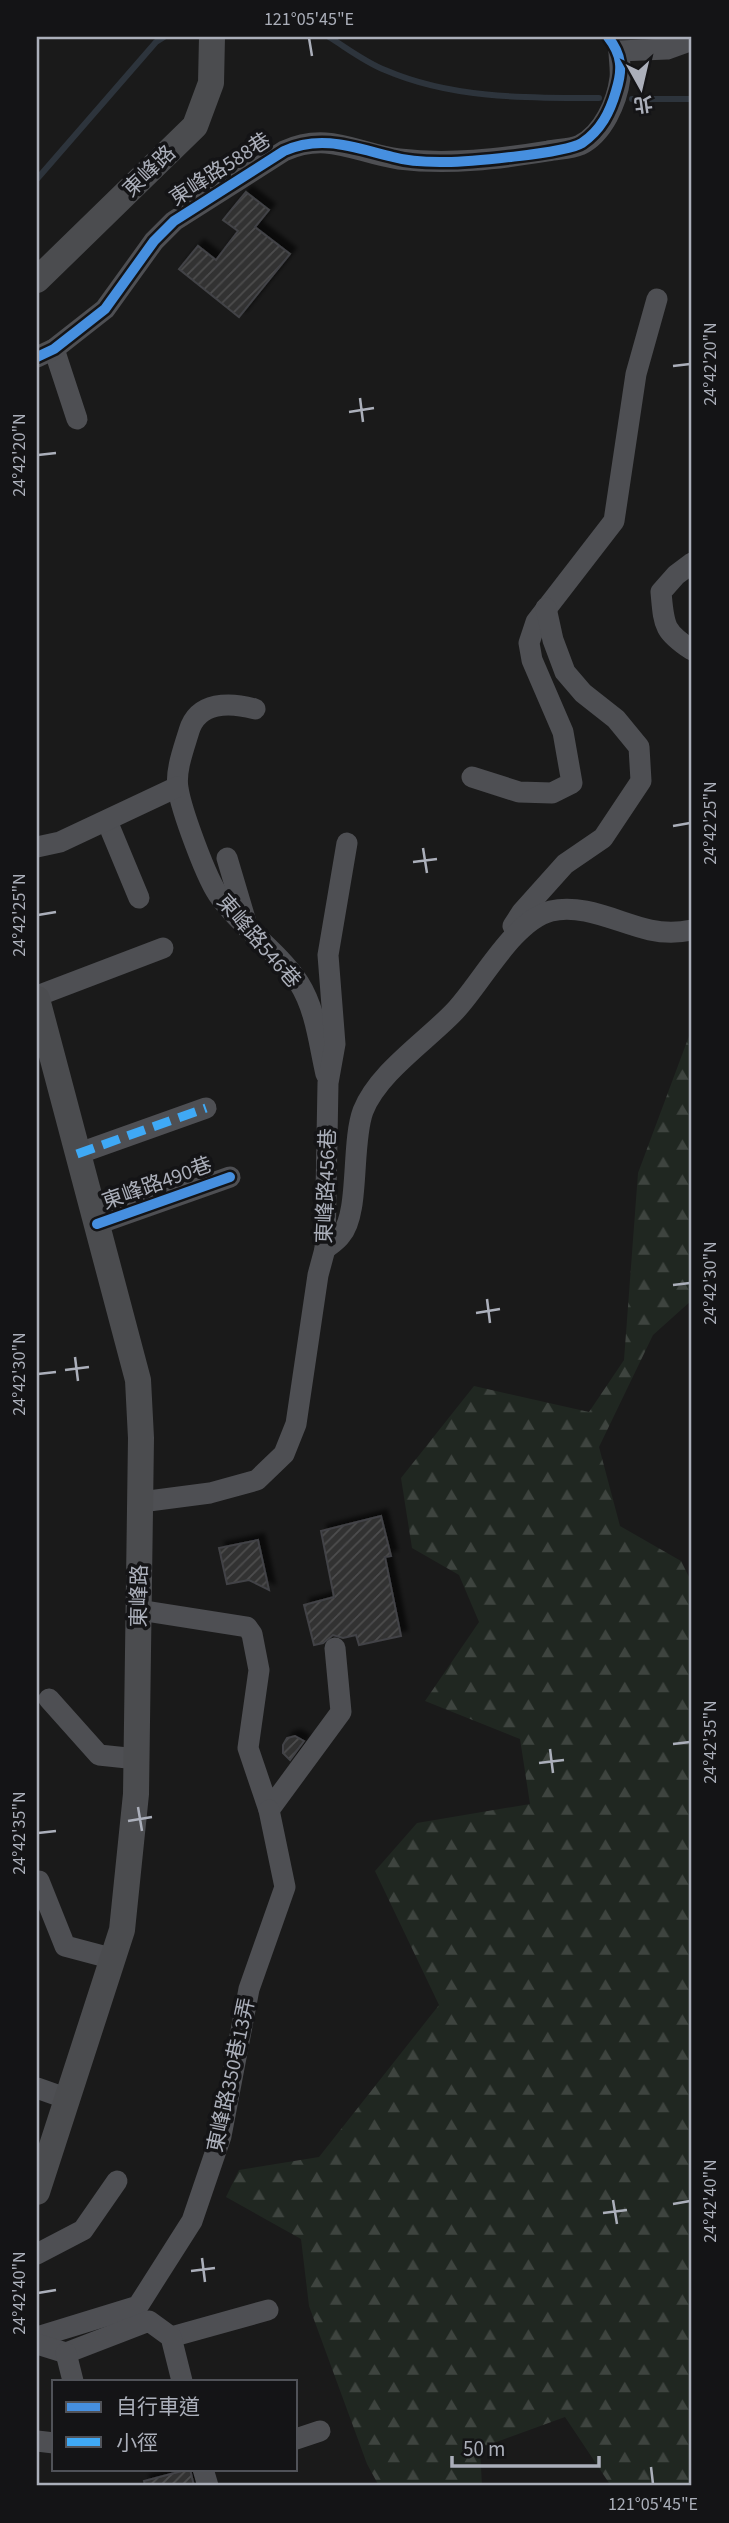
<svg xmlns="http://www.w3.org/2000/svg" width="729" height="2523" font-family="'Source Sans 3','Noto Sans TC',sans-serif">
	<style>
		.forest { fill: url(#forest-firs) }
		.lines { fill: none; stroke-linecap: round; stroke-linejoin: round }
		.stream { stroke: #2d343c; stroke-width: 6 }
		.building { fill: url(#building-hatch); stroke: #424346; stroke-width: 2; filter: url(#shadow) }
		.minor { stroke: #4e4f53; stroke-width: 21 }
		.major { stroke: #4b4c4f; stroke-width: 26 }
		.quiet { stroke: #3fa9f5; stroke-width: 9; stroke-dasharray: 18 9; stroke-linecap: butt }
		.cycleway-casing { stroke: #141416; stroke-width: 15 }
		.cycleway { stroke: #468fdf; stroke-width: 10 }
		.ticks { fill: none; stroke: #abafba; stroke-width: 2.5 }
		.labels { text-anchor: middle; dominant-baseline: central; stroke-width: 7; stroke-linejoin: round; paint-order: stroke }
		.street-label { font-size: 21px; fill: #abafba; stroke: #141416 }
		.neatline { fill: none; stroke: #abafba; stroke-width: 2.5 }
		.ticks-label { font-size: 18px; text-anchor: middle; fill: #abafba }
	</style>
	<defs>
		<pattern id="forest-firs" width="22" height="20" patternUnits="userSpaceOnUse" patternTransform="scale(1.75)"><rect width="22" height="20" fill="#202721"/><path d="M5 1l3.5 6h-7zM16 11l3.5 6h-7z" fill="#3e443f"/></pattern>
		<pattern id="building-hatch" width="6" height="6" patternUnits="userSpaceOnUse" patternTransform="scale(1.75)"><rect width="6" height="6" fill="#323232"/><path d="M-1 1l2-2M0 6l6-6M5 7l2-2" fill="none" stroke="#4d4d4e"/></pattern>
		<filter id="shadow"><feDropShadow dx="6" dy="-6" stdDeviation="2" flood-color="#0009"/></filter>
	</defs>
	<rect width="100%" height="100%" fill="#1a1a1a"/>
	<!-- forest -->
	<path class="forest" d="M692,1028V1300L653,1335L599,1447L620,1526L681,1561L692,1583V1770L690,1773L692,1781V2486H611L565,2417L480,2448L482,2486H379L367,2464L309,2306L301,2239L226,2197L239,2170L319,2157L439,2005L375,1871L417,1823L530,1804L520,1739L425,1701L479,1622L459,1575L412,1548L401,1478L474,1386L589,1412L624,1360L638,1173Z"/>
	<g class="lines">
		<!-- stream -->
		<g class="stream">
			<path d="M329,37C347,48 365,62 385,70C452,99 527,98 599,98"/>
			<path d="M632,99H692"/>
			<path d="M37,179L156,42L164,37"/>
		</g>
	</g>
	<!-- building -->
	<g class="building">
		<path d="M246,192L269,210L255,227L290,254L239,317L179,269L198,246L216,260L238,231L223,220Z"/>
		<path d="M381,1516L391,1556L385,1557L401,1636L359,1645L356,1635L343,1638L333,1635L323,1643L314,1645L304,1605L334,1597L321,1531Z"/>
		<path d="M258,1540L269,1590L249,1580L227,1584L219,1548Z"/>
		<path d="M295,1736L304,1741L290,1760L283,1753V1745L287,1738Z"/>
		<path d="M190,2469L194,2486H145L144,2481Z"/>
	</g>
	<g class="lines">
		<!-- minor -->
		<g class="minor">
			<path d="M619,51L667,49L692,40"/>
			<path d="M54,349L77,419"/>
			<path d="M37,357L54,349L105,309L154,241L174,221L284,151C328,131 356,153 399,159C449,165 499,159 548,151C558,149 571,149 580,145C603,134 617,102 620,78C621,69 619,59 619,51"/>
			<path d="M692,563L676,575L661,592C664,625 663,631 692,650"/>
			<path d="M255,709C230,702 198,701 189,731C184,748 175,771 178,788C181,809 207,881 220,897C243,929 277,950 299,983C316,1010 319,1044 326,1074"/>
			<path d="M472,777L519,792L552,793L572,783L563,732L532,660L529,643L536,622L614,521L636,374L657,299"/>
			<path d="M107,821L139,898"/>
			<path d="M37,847L60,842L177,787"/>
			<path d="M227,858L246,922"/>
			<path d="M513,926L522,912L565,864L603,838L641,781L639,747L616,719L583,693L565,672L553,640L546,608"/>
			<path d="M37,996L163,948"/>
			<path d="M77,1154L206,1108"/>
			<path d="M97,1224L230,1177"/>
			<path d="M325,1249C330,1245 337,1241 341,1235C360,1214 351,1143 363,1111C378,1073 425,1042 453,1013C480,986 512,921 551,911C583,903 619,923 650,930C664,933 678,933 692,930"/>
			<path d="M141,1502L210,1493L257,1480L284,1454L296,1424L318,1275L325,1249L328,1083L335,1044L328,955L347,843"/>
			<path d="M139,1610L247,1627L252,1634L259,1670L248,1748L269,1810L341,1712L335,1648"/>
			<path d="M49,1699L99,1755L137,1759"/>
			<path d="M37,1881H39L65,1946L114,1959"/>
			<path d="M37,2088L68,2099"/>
			<path d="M37,2254L83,2230L117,2181"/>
			<path d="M37,2337L138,2306L192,2221L221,2136L249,1989L285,1887L269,1810"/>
			<path d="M171,2337L268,2310"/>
			<path d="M37,2344L66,2353L149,2321L171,2337L182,2381"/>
			<path d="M66,2353L73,2381"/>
			<path d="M296,2439L320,2431"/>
			<path d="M37,2441L54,2443"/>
			<path d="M203,2469L208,2486"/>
		</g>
		<!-- major -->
		<g class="major">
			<path d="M37,280L195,126L211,83L212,37"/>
			<path d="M37,999L138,1380L141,1438L136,1794L122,1930L37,2192"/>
		</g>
		<!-- quiet -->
		<path class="quiet" d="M77,1154L206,1108"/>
		<defs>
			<g id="cycleway">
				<path d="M37,357L54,349L105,309L154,241L174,221L284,151C322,134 355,148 393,157C407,161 425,162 440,162C463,163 567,153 582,143C601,130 610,112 616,91C623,69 622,55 608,37"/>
				<path d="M97,1224L230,1177"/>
			</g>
		</defs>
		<!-- cycleway casing -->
		<use href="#cycleway" class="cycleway-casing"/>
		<!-- cycleway -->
		<use href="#cycleway" class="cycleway"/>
	</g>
	<!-- ticks -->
	<path class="ticks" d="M309,38L312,56M673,366L690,364M360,398L363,422M349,412L374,408M38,455L56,453M673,826L690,823M423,848L427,873M413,862L437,859M38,915L56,912M673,1285L690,1283M487,1299L490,1323M476,1313L500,1309M75,1357L78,1381M65,1370L89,1367M38,1374L56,1372M673,1744L690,1742M550,1749L553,1773M539,1763L564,1760M138,1807L142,1831M128,1821L152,1817M38,1833L56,1831M613,2200L617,2224M673,2204L690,2201M603,2213L627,2210M202,2258L205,2282M191,2271L215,2268M38,2293L56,2290M651,2467L653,2484"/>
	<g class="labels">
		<!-- street labels -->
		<g class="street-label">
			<text transform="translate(220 169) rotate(-33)">東峰路588巷</text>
			<text transform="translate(149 171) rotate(-44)">東峰路</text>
			<text transform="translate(259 941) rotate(49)">東峰路546巷</text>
			<text transform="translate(157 1183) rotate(-20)">東峰路490巷</text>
			<text transform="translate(326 1186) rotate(-88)">東峰路456巷</text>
			<text transform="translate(139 1596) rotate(-89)">東峰路</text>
			<text transform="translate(231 2075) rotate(-78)">東峰路350巷13弄</text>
		</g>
	</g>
	<!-- border -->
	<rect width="729" height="2523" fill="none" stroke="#141416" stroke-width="77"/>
	<!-- legend -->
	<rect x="52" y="2380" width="245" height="91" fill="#141416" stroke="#505258" stroke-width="2"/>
	<rect x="66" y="2402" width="35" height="10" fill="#468fdf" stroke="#505258" stroke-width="2"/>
	<text x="116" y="2414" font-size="21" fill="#abafba">自行車道</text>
	<rect x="66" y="2437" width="35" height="10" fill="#3fa9f5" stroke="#505258" stroke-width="2"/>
	<text x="116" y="2450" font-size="21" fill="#abafba">小徑</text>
	<!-- north arrow -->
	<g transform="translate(641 88) rotate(172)" stroke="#141416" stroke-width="5" paint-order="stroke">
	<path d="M0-5L12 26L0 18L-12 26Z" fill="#abafba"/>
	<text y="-10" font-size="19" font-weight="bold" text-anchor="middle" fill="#abafba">北</text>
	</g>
	<!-- scale -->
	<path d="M452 2456v10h147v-10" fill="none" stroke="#abafba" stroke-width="3.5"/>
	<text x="463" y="2456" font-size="21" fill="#abafba" stroke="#141416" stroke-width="5" paint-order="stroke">50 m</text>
	<rect x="38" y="38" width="652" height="2446" class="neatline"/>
	<g class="ticks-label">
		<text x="309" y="25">121°05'45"E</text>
		<text transform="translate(710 364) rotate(-90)" y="6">24°42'20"N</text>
		<text transform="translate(19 455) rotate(-90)" y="6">24°42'20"N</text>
		<text transform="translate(710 823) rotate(-90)" y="6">24°42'25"N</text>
		<text transform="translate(19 915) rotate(-90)" y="6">24°42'25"N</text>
		<text transform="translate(710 1283) rotate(-90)" y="6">24°42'30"N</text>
		<text transform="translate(19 1374) rotate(-90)" y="6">24°42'30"N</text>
		<text transform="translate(710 1742) rotate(-90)" y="6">24°42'35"N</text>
		<text transform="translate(19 1833) rotate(-90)" y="6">24°42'35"N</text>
		<text transform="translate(710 2201) rotate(-90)" y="6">24°42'40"N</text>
		<text transform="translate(19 2293) rotate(-90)" y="6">24°42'40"N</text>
		<text x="653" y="2510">121°05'45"E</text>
	</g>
</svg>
